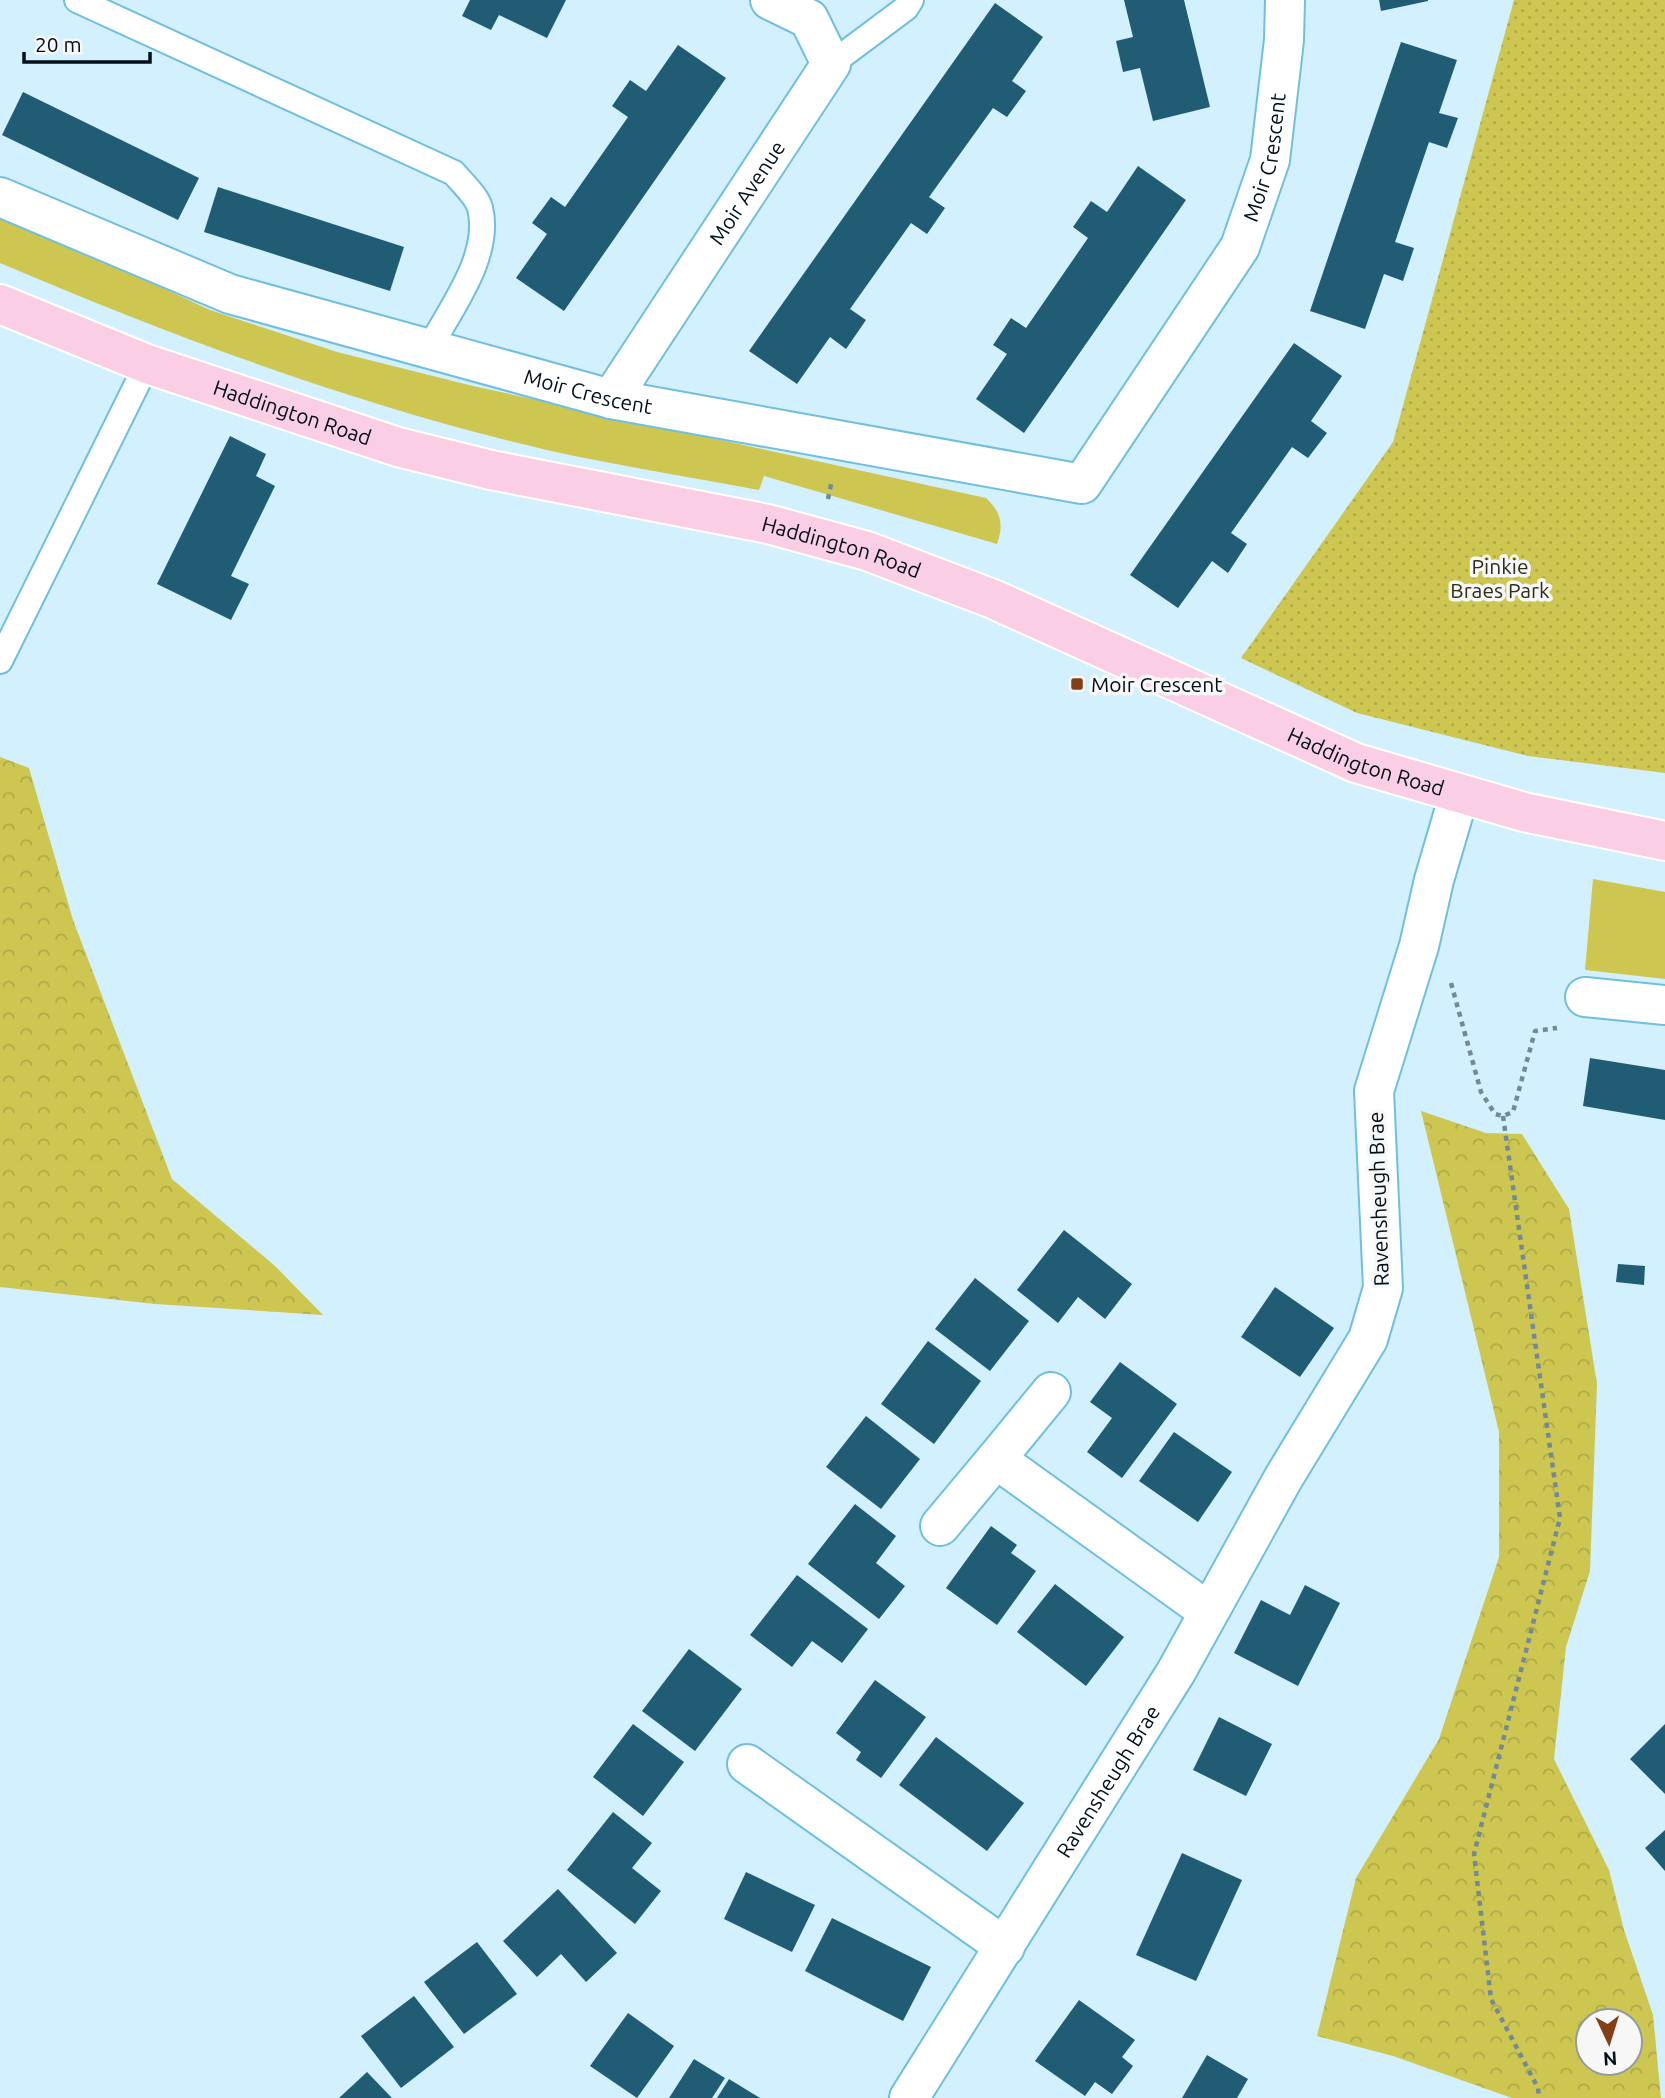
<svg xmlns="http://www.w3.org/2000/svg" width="1665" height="2098" font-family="Ubuntu,sans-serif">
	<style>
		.grass { fill: #cdc752 }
		.forest { fill: url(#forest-crowns); fill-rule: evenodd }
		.park { fill: url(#park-dots) }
		.building { fill: #205d74 }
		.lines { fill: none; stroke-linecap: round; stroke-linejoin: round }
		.lane-casing { stroke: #71bfdf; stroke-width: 28 }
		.street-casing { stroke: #71bfdf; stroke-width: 42 }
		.primary-casing { stroke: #fff; stroke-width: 42 }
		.path { stroke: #738a95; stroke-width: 4.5; stroke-dasharray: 5 5; stroke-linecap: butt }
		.lane { stroke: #fff; stroke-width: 24 }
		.street { stroke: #fff; stroke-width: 38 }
		.primary { stroke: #facfe5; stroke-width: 38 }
		.poi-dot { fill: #853f18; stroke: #f7f7f7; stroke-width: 2.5 }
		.labels { text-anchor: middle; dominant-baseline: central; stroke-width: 7; stroke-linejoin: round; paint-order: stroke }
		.street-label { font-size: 21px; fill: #000f18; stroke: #f7f7f7 }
		.park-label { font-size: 21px; fill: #2e2d17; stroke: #f7f7f7 }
		.poi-label { font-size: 21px; fill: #000f18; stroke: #f7f7f7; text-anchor: start }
	</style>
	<defs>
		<pattern id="forest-crowns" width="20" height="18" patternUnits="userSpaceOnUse" patternTransform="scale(1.75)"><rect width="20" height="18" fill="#cdc752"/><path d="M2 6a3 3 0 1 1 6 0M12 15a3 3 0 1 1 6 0" fill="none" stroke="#aeaa47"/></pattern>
		<pattern id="park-dots" width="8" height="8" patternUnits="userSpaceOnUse" patternTransform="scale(1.75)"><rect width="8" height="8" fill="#cdc752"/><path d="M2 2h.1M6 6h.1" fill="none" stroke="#aeaa47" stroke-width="1.8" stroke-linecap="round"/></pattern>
	</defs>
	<rect width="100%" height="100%" fill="#d2f0fd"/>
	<!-- grass -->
	<g class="grass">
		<path d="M0,212L210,310L337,352L473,386L986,498C1001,512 1004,524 997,544L764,476L759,490C690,477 620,466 551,451C362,407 178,339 0,263Z"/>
		<path d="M1593,879L1665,892V979L1585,970Z"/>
	</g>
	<!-- forest -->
	<g class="forest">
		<path d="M0,757L29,768L73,920L172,1179L275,1266L323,1315L155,1304L0,1287Z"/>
		<path d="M1421,1111L1486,1133L1522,1134L1569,1209L1597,1384L1590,1571L1566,1647L1554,1759L1609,1870L1624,1930L1653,2015L1661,2098H1512L1393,2056L1317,2036L1356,1878L1439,1739L1499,1557V1432ZM1630,2021V2063H1588V2021Z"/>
	</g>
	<!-- park -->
	<path class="park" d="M1514,0H1665V773L1528,756L1357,713L1241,658L1393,442Z"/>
	<!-- building -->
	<g class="building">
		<path d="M470,0H566L547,38L499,15L491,30L462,16Z"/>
		<path d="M1124,0H1184L1210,107L1153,121L1140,68L1123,72L1116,41L1133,37Z"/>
		<path d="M1379,0H1428V1L1381,11Z"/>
		<path d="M995,3L1043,37L1012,81L1026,91L1007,117L993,108L929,197L945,208L927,234L911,223L850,309L866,320L846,349L830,337L797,384L749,351Z"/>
		<path d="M1401,42L1457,60L1439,113L1458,118L1447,148L1429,142L1395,242L1414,248L1403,281L1384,274L1365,329L1310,311Z"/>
		<path d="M678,45L726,78L564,311L516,278L547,234L532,223L551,197L565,207L628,117L612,106L630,80L646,91Z"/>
		<path d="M23,92L199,178L178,220L2,135Z"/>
		<path d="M1138,166L1186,200L1024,433L976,399L1007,354L993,345L1011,318L1026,328L1088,238L1073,227L1091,201L1107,212Z"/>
		<path d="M218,187L404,247L390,291L204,232Z"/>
		<path d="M1294,343L1342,376L1311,421L1327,433L1308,458L1292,447L1231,533L1247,544L1228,573L1212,561L1178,608L1130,575Z"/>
		<path d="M230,436L266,454L256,476L275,486L231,576L249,584L231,620L157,584Z"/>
		<path d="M1590,1058L1665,1070V1120L1583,1106Z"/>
		<path d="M1064,1230L1132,1284L1105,1319L1078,1297L1058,1323L1017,1290Z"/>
		<path d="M1618,1264L1645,1266L1644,1285L1616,1282Z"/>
		<path d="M975,1278L1029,1321L990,1371L935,1329Z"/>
		<path d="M1275,1287L1334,1328L1300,1377L1241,1337Z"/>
		<path d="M928,1341L981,1381L934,1444L881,1404Z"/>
		<path d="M1120,1362L1177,1404L1122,1478L1087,1452L1112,1418L1090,1402Z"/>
		<path d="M866,1416L920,1459L881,1509L826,1467Z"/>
		<path d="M1174,1432L1232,1472L1198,1522L1139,1481Z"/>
		<path d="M855,1504L896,1536L876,1563L905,1586L879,1619L808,1564Z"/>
		<path d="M991,1526L1017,1545L1011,1553L1036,1571L997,1625L946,1588Z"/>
		<path d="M797,1575L868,1629L842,1663L812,1641L792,1667L750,1635Z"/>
		<path d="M1055,1584L1124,1637L1086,1686L1017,1632Z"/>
		<path d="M1305,1585L1340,1603L1298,1686L1234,1653L1261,1600L1290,1615Z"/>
		<path d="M689,1649L742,1689L695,1751L642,1711Z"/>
		<path d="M875,1680L926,1717L881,1778L856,1760L861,1752L836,1733Z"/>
		<path d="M1219,1717L1272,1744L1246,1796L1193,1770Z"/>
		<path d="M633,1724L684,1762L643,1816L593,1777Z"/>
		<path d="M1665,1724V1794L1630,1759Z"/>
		<path d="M936,1737L1024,1803L987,1851L899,1785Z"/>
		<path d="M613,1812L652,1843L632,1868L661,1891L635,1924L567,1870Z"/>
		<path d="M1665,1830V1871L1645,1848Z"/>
		<path d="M1182,1853L1242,1880L1196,1981L1136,1955Z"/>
		<path d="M746,1872L815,1905L792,1952L724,1919Z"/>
		<path d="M558,1889L617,1953L586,1982L561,1954L537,1977L503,1941Z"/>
		<path d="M832,1918L931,1967L903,2021L805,1971Z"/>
		<path d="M477,1942L517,1994L464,2034L424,1982Z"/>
		<path d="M414,1996L454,2047L401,2088L361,2036Z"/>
		<path d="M1079,2000L1135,2040L1122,2057L1133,2066L1112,2094L1095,2082L1085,2096L1035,2061Z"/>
		<path d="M628,2013L674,2046L637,2098L590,2066Z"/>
		<path d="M1207,2055L1248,2079L1237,2098H1182Z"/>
		<path d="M694,2059L725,2078L712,2098H669Z"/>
		<path d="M367,2072L392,2098H339Z"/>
		<path d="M729,2079L760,2098H717Z"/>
	</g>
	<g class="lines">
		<defs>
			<g id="lane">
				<path d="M77,0L454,173C462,183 477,196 480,208C492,256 450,309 429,349"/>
				<path d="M831,64L906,8L911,0"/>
				<path d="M0,661L147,364"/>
			</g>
			<g id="street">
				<path id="s1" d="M0,197L230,294L611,399L1082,484L1240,247L1270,160L1284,40L1285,0"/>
				<path id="s2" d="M611,399L831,64L809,19L770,0"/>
				<path d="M1585,997L1665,1005"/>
				<path d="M1051,1392L996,1459L1209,1612"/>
				<path d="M940,1526L996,1459"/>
				<path d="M747,1764L1005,1947"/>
				<path id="s3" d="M909,2098L1176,1672L1284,1477L1368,1339L1383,1288L1374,1091L1419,946L1434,880L1459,795"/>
			</g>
			<g id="primary">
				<path id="s4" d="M0,304L147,364L398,447L491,470L768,524L867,551L993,599L1356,763L1524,812L1665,841"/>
			</g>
		</defs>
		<!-- lane casing -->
		<use href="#lane" class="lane-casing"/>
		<!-- street casing -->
		<use href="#street" class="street-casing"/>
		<!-- primary casing -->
		<use href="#primary" class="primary-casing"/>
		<!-- path -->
		<g class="path">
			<path d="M828,499L832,480"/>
			<path d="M1451,983L1481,1092L1495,1114L1503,1116L1513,1112L1535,1031L1557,1028"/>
			<path d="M1503,1116L1560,1518L1474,1854L1491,1999L1538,2088L1539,2098"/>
		</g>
		<!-- lane -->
		<use href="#lane" class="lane"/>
		<!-- street -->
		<use href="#street" class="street"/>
		<!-- primary -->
		<use href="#primary" class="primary"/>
	</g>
	<!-- markers -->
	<rect class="poi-dot" x="1070" y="677" width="14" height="14" rx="3.5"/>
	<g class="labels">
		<!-- street labels -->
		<g class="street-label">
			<text stroke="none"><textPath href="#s1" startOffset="1502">Moir Crescent</textPath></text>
			<text stroke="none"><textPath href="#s2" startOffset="247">Moir Avenue</textPath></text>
			<text stroke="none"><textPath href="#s1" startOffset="621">Moir Crescent</textPath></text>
			<text stroke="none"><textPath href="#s4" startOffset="312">Haddington Road</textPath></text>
			<text stroke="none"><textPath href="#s4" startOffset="878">Haddington Road</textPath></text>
			<text stroke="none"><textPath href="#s4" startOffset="1446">Haddington Road</textPath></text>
			<text transform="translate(1378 1199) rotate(-92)">Ravensheugh Brae</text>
			<text stroke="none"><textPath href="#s3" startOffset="374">Ravensheugh Brae</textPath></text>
		</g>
		<!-- park labels -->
		<g class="park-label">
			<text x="1500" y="566">Pinkie<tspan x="1500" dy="24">Braes Park</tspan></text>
		</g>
		<!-- poi labels -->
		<g class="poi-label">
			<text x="1091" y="684">Moir Crescent</text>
		</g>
	</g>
	<!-- north arrow -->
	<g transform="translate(1609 2042) rotate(176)"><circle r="33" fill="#f7f7f7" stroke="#949a9e" stroke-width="2"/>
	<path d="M0-5L12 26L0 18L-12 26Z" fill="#853f18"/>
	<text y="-10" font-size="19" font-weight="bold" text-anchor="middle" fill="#000f18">N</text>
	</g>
	<!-- scale -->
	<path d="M24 52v10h126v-10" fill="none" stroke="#000f18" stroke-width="3.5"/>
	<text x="35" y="52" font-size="21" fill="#000f18" stroke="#f7f7f7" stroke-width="5" paint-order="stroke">20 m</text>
</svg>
